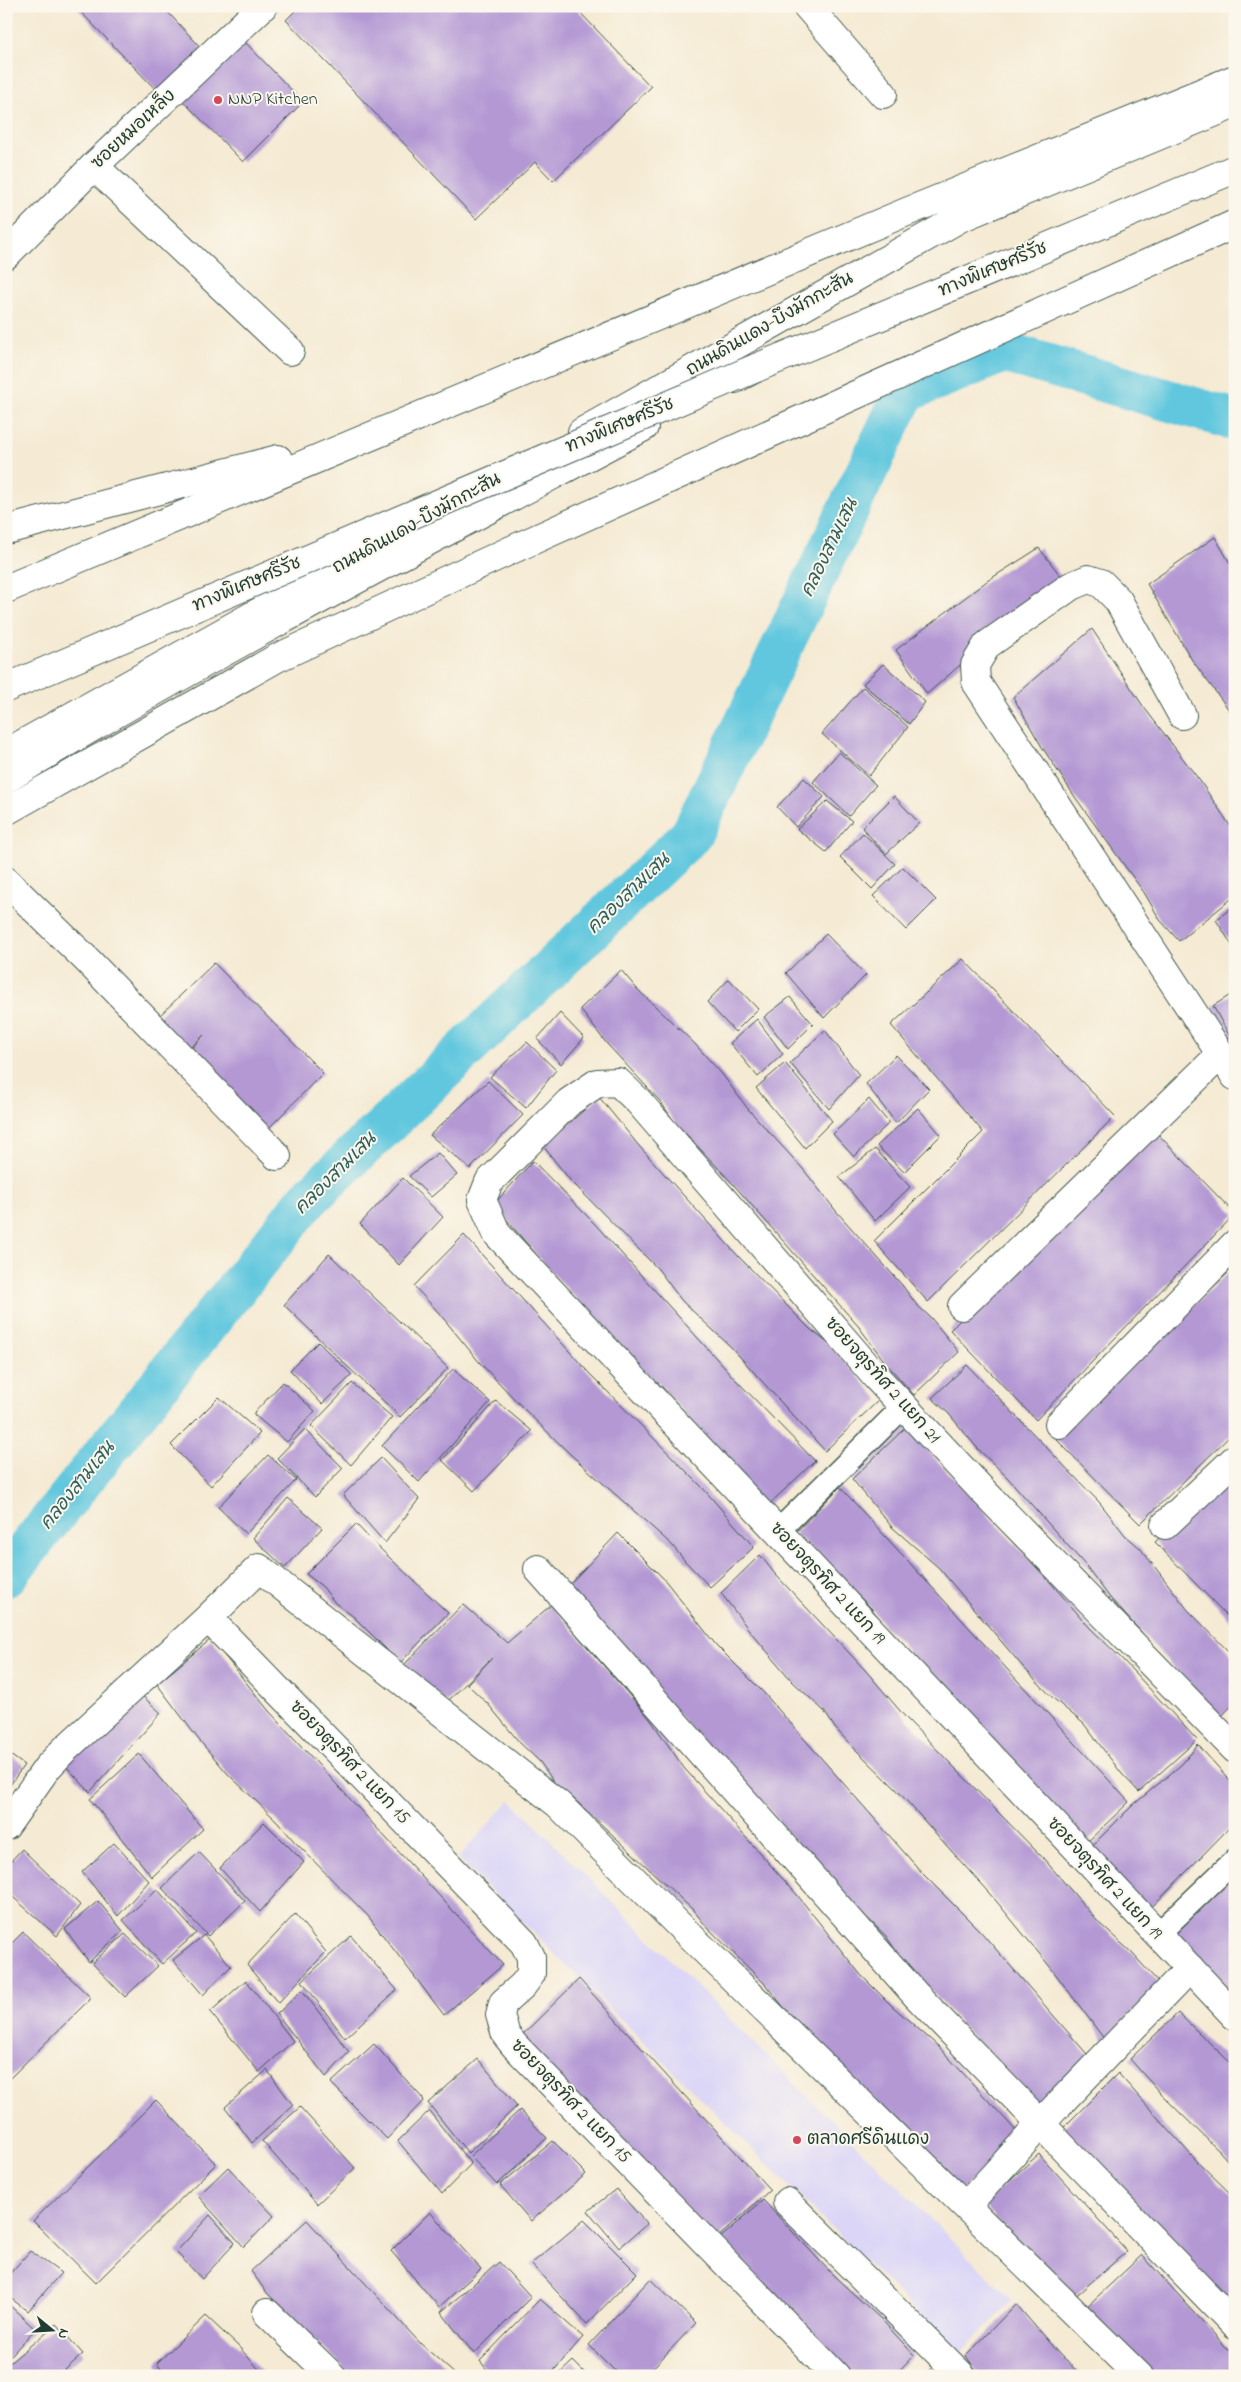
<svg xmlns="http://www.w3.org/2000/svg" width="1241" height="2382" font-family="'Indie Flower','Playpen Sans Thai',sans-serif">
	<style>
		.built { fill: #dbd6f7 }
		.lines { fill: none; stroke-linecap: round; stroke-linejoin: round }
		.canal { stroke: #61c7de; stroke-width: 42 }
		.building { fill: #b398d4 }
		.service-casing { stroke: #3f574c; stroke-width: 25 }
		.minor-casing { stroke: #3f574c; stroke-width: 30 }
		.tertiary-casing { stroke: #3f574c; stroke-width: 30 }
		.motorway-casing { stroke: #3f574c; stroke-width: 30 }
		.service { stroke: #fff; stroke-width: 22 }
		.minor { stroke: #fff; stroke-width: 28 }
		.tertiary { stroke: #fff; stroke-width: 28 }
		.motorway { stroke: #fff; stroke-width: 28 }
		.motorway-bridge-casing { stroke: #3f574c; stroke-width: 30; stroke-linecap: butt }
		.motorway-bridge { stroke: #fff; stroke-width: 28 }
		.poi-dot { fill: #d1495b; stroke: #fbf7ec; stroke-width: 2 }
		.labels { text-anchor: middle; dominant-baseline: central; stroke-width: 4; stroke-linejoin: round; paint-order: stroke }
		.poi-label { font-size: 18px; fill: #1f3d34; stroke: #fbf7ec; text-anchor: start }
		.street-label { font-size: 18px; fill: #1f3d34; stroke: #fbf7ec }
		.water-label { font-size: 19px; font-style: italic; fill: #30605e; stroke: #fbf7ec }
	</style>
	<rect width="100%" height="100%" fill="#fbf7ec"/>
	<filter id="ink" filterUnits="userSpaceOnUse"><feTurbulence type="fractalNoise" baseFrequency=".02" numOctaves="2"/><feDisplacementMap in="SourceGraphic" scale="10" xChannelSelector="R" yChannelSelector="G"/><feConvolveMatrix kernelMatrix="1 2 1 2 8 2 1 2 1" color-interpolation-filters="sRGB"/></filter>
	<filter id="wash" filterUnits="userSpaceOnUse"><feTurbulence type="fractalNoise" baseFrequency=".0096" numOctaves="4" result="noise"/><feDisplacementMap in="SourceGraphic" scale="20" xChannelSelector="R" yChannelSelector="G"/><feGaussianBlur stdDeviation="1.12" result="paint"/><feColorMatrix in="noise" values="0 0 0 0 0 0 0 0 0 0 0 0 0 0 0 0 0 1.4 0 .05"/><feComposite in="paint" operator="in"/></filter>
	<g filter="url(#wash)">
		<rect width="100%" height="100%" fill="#f5ead3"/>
		<!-- built -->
		<path class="built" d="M510,1800L1013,2301L959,2354L458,1858Z"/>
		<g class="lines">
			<!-- canal -->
			<path class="canal" d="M6,1576L306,1201L691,835L905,392L1004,352L1235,420"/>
		</g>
		<g id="blocks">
			<!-- building -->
			<g class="building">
				<path d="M75,6H162L206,53L162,96Z"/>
				<path d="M300,6H574L651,87L553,181L535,162L476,219L286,20Z"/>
				<path d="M243,40L303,102L243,162L182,100Z"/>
				<path d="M1215,537L1235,572V718L1192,660L1147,584Z"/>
				<path d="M1039,548L1067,584L992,637L927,694L896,650L987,581Z"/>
				<path d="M1092,629L1143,706L1200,781L1235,833V896L1179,941L1160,920L1145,894L1075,797L1042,747L1013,697Z"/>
				<path d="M883,664L925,702L909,724L863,684Z"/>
				<path d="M863,687L908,727L869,776L822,734Z"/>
				<path d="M839,752L876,785L849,816L813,782Z"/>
				<path d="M804,778L824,797L796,827L777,807Z"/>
				<path d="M894,796L919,823L886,854L862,828Z"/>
				<path d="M827,801L852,821L826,852L797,829Z"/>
				<path d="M863,833L895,864L872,889L840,857Z"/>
				<path d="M903,867L936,900L906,930L873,896Z"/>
				<path d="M1235,905V950L1216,920Z"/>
				<path d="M826,934L866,975L824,1018L786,973Z"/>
				<path d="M963,959L1115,1116L928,1302L874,1241L983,1132L891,1025Z"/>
				<path d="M214,963L323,1073L264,1133L186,1054L204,1035L185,1053L153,1022Z"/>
				<path d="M621,970L637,989L694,1043L722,1074L748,1109L803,1169L836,1211L902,1285L916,1304L931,1318L959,1352L914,1395L885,1362L859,1327L733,1184L673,1120L660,1101L607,1044L580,1009Z"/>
				<path d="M729,979L758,1009L735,1032L707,1002Z"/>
				<path d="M1235,992V1046L1213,1006Z"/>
				<path d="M790,997L813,1024L788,1049L764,1017Z"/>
				<path d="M560,1013L584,1038L561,1064L537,1039Z"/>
				<path d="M757,1019L783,1054L758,1077L730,1043Z"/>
				<path d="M825,1030L859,1075L829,1109L790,1063Z"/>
				<path d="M527,1042L556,1070L526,1108L490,1077Z"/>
				<path d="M896,1055L929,1089L896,1123L866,1084Z"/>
				<path d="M785,1063L832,1121L805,1148L756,1088Z"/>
				<path d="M488,1081L523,1115L470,1169L430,1135Z"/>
				<path d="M599,1097L639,1146L739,1257L810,1329L829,1344L879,1400L825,1451L731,1347L682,1301L658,1269L570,1180L543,1146Z"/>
				<path d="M869,1099L889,1123L854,1157L833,1134Z"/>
				<path d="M918,1108L941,1135L904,1172L877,1146Z"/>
				<path d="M1155,1131L1235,1214L1036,1420L950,1330Z"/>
				<path d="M875,1149L910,1187L875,1221L839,1177Z"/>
				<path d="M438,1153L457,1175L431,1197L409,1176Z"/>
				<path d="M533,1161L593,1222L734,1378L815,1461L764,1509L663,1388L645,1372L547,1267L505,1218L495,1203Z"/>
				<path d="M403,1178L443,1217L399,1265L360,1224Z"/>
				<path d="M464,1235L589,1373L701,1486L754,1547L710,1587L685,1561L671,1544L570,1454L523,1408L480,1363L439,1313L414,1286Z"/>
				<path d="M329,1254L448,1368L400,1417L284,1305Z"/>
				<path d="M1235,1266V1431L1140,1524L1056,1439Z"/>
				<path d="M318,1342L352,1375L322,1404L290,1370Z"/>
				<path d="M967,1365L1100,1503L1125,1535L1140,1548L1188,1610L1235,1658V1702L1220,1718L1111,1599L1086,1566L1007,1477L978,1449L949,1414L932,1398Z"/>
				<path d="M453,1369L490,1402L419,1482L382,1446Z"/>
				<path d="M283,1382L315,1411L287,1442L253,1414Z"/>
				<path d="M352,1383L392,1417L351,1465L311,1426Z"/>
				<path d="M219,1397L260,1433L211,1486L171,1445Z"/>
				<path d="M496,1401L532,1431L474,1491L442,1460Z"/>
				<path d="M906,1427L1050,1582L1090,1628L1122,1659L1197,1740L1139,1792L1122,1774L1084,1724L1054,1699L1023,1667L939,1568L892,1527L852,1479Z"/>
				<path d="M305,1429L343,1468L315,1497L277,1458Z"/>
				<path d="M268,1455L296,1480L246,1534L218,1507Z"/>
				<path d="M381,1458L419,1499L385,1543L343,1495Z"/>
				<path d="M1235,1470V1624L1155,1542Z"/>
				<path d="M840,1487L1129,1802L1082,1847L912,1658L900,1640L885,1627L872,1609L795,1533Z"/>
				<path d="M288,1498L322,1528L285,1568L253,1538Z"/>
				<path d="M356,1524L371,1540L448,1613L398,1665L386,1649L354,1617L335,1603L323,1587L306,1574Z"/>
				<path d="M618,1533L664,1579L716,1645L763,1692L924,1875L981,1932L1093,2061L1041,2115L897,1952L886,1936L842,1894L781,1825L766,1804L748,1793L566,1588Z"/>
				<path d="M760,1555L775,1574L866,1671L907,1719L1044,1859L1099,1923L1131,1952L1160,1984L1105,2040L1051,1968L997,1902L896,1789L851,1745L835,1728L824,1711L792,1681L749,1630L721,1593Z"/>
				<path d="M463,1604L507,1643L551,1605L650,1719L684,1768L798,1896L860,1974L891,2005L938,2046L1019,2134L962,2190L791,2016L764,1983L707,1927L693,1910L572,1797L556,1785L540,1762L520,1743L488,1704L467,1684L492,1658L447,1702L403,1666Z"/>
				<path d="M211,1639L269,1711L503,1965L444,2015L368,1916L293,1840L278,1822L228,1774L199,1740L157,1684Z"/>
				<path d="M137,1691L161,1713L90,1792L63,1763Z"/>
				<path d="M1198,1745L1235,1786V1822L1144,1915L1086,1852L1132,1806L1182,1764Z"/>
				<path d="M6,1752L24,1765L6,1791Z"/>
				<path d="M139,1754L203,1829L152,1877L90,1799Z"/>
				<path d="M264,1822L304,1862L260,1912L220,1868Z"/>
				<path d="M114,1843L149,1881L118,1916L82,1872Z"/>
				<path d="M22,1849L80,1905L57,1936L6,1891V1866Z"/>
				<path d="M199,1852L245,1901L208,1936L162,1888Z"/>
				<path d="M1235,1870V1999L1169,1930Z"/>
				<path d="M157,1889L196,1933L162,1964L123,1920Z"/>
				<path d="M98,1901L123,1931L89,1962L65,1929Z"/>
				<path d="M295,1914L326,1952L278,2003L247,1965Z"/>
				<path d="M23,1932L91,1998L6,2082V1949Z"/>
				<path d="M125,1934L158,1966L125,1997L92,1963Z"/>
				<path d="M204,1935L231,1966L203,1995L173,1960Z"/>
				<path d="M351,1936L397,1990L345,2038L302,1981Z"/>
				<path d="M579,1979L770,2190L714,2241L519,2038Z"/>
				<path d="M246,1980L293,2041L259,2072L210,2012Z"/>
				<path d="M302,1990L349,2052L326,2077L277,2014Z"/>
				<path d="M1178,2013L1235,2067V2169L1221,2153L1160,2093L1130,2059Z"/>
				<path d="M374,2044L424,2100L387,2139L331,2083Z"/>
				<path d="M478,2059L517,2106L468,2153L428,2103Z"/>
				<path d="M267,2070L293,2105L252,2143L225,2107Z"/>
				<path d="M1118,2073L1191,2155L1235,2198V2313L1057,2134Z"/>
				<path d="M156,2100L216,2164L96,2283L33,2221Z"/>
				<path d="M300,2107L355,2168L317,2204L262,2141Z"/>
				<path d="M520,2110L547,2138L497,2185L470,2156Z"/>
				<path d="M429,2111L471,2164L442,2194L398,2141Z"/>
				<path d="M553,2141L586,2174L531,2221L500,2185Z"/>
				<path d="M1039,2154L1127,2251L1071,2300L983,2204Z"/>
				<path d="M228,2167L274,2216L244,2247L198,2196Z"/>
				<path d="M616,2189L647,2224L619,2248L588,2211Z"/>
				<path d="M763,2200L833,2275L882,2320L914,2355L894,2376H844L717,2241Z"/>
				<path d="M430,2212L481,2269L439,2307L391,2251Z"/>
				<path d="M210,2215L235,2243L202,2279L176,2252Z"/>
				<path d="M307,2220L421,2344L457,2376H352L267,2293L251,2271Z"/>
				<path d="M584,2220L637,2273L587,2324L531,2264Z"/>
				<path d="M30,2251L61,2273L28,2311L6,2295V2278Z"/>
				<path d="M1142,2255L1235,2357V2376H1149L1082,2311Z"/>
				<path d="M499,2262L531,2297L474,2354L441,2312Z"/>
				<path d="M650,2279L696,2323L645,2376H620L589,2345Z"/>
				<path d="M540,2299L583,2337L549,2376H492L480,2361Z"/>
				<path d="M6,2302L35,2329L6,2361Z"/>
				<path d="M1016,2304L1059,2354L1082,2376H981L977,2372L966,2356Z"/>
				<path d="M206,2316L239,2347L265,2376H165L157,2363Z"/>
				<path d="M56,2324L83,2354L58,2376H12L6,2369V2366Z"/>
				<path d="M573,2361L588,2376H557Z"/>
				<path d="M933,2367L941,2376H925Z"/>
			</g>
		</g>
	</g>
	<g filter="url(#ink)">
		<use href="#blocks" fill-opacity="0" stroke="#3f574c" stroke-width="1"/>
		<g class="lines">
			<defs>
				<g id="service">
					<path d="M777,1532L903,1407"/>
					<path d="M1157,1935L1235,1860"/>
				</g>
				<g id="minor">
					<path d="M807,6L883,94"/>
					<path d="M94,166L290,351"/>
					<path d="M6,255L94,166L263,6"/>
					<path d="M1182,715L1118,600L1101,583L1088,579L1071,586L987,645L975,665L976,682L1235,1076"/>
					<path d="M6,881L87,960L277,1156"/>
					<path d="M962,1306L1221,1054"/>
					<path d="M1059,1424L1235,1244"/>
					<path d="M1165,1525L1235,1459"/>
					<path d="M538,1569L916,1995L1235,2325"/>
					<path d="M208,1618L524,1943L531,1957V1974L523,1985L503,2003L500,2015L506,2035L515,2046L836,2376"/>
					<path d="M1235,1749L983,1491L877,1378L638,1101L618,1082L597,1083L569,1102L489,1182L482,1200L497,1234L1235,2016"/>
					<path d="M6,1826L47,1768L63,1751L208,1618L259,1568L558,1804L686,1932L1139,2376"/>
					<path d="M787,2202L962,2376"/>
					<path d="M966,2206L1056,2107L1190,1968"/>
					<path d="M267,2313L332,2376"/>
				</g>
				<g id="tertiary">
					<path d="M582,432L960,218L1235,104"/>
					<path d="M6,753L424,520"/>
					<path d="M6,811L277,658L509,551L1235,224"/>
				</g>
				<g id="motorway">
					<path d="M735,379L756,368L1235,169"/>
					<path d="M6,530L278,459"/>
					<path d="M6,589L904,213L1235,79"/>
					<path d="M6,779C213,652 429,541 644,427"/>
				</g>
			</defs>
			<!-- service casing -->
			<use href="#service" class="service-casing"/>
			<!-- minor casing -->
			<use href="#minor" class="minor-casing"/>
			<!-- tertiary casing -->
			<use href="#tertiary" class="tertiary-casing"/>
			<!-- motorway casing -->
			<use href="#motorway" class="motorway-casing"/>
			<!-- service -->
			<use href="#service" class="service"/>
			<!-- minor -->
			<use href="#minor" class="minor"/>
			<!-- tertiary -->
			<use href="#tertiary" class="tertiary"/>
			<!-- motorway -->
			<use href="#motorway" class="motorway"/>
			<defs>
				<path id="motorway-bridge" d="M6,688L756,368"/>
			</defs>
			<!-- motorway-bridge casing -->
			<use href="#motorway-bridge" class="motorway-bridge-casing"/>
			<!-- motorway-bridge -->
			<use href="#motorway-bridge" class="motorway-bridge"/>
		</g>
	</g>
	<!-- markers -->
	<g class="poi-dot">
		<circle cx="218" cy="100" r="5"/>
		<circle cx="797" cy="2140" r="5"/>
	</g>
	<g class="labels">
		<!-- poi labels -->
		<g class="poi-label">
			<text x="228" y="100">NNP Kitchen</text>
			<text x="807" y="2140">ตลาดศรีดินแดง</text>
		</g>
		<!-- street labels -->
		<g class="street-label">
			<text transform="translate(134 130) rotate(-43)">ซอยหมอเหล็ง</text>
			<text transform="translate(993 270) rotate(-23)">ทางพิเศษศรีรัช</text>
			<text transform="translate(770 325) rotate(-30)">ถนนดินแดง-บึงมักกะสัน</text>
			<text transform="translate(620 426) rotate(-23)">ทางพิเศษศรีรัช</text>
			<text transform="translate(417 524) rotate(-29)">ถนนดินแดง-บึงมักกะสัน</text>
			<text transform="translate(247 585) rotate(-23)">ทางพิเศษศรีรัช</text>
			<text transform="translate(882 1381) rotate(48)">ซอยจตุรทิศ 2 แยก 21</text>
			<text transform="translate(827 1584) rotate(47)">ซอยจตุรทิศ 2 แยก 19</text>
			<text transform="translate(349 1763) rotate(46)">ซอยจตุรทิศ 2 แยก 15</text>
			<text transform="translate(1104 1879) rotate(47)">ซอยจตุรทิศ 2 แยก 19</text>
			<text transform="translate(570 2102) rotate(46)">ซอยจตุรทิศ 2 แยก 15</text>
		</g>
		<!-- water labels -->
		<g class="water-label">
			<text transform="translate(830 548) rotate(-64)">คลองสามเสน</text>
			<text transform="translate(629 894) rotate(-44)">คลองสามเสน</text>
			<text transform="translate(336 1174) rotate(-45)">คลองสามเสน</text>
			<text transform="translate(78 1486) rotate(-51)">คลองสามเสน</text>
		</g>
	</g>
	<!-- margin -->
	<rect width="1241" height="2382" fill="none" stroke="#fbf7ec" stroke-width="25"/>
	<!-- north arrow -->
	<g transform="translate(52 2330) rotate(108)" stroke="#fbf7ec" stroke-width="4" paint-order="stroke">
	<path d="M0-4L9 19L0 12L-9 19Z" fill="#1f3d34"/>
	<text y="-8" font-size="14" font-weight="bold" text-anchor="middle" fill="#1f3d34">N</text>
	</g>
</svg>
